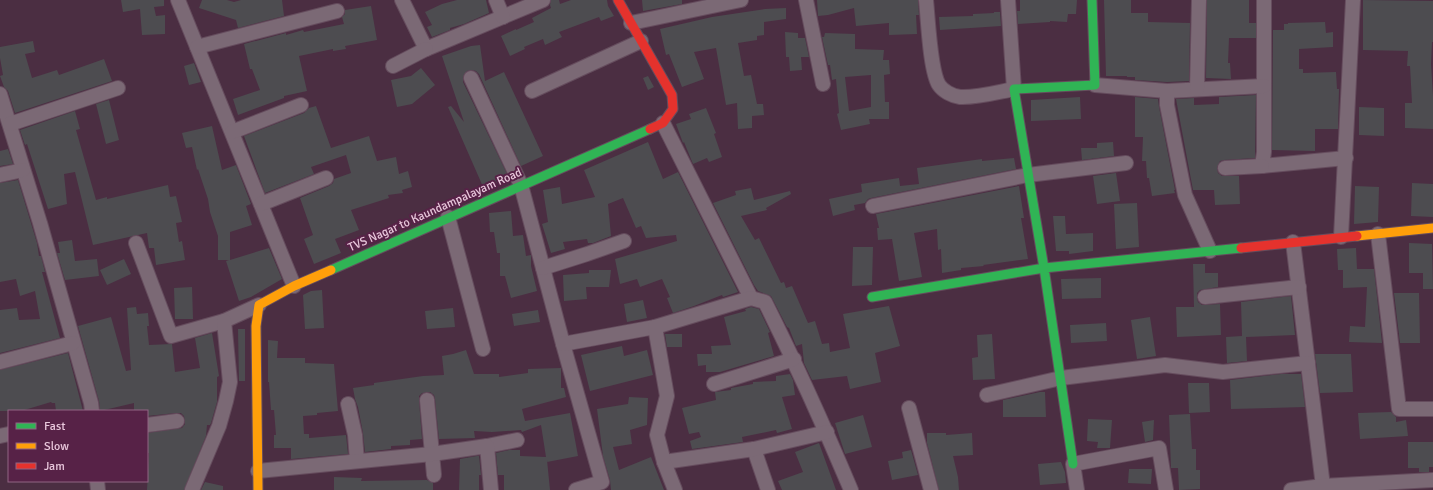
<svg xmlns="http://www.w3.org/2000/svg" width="1433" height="490" font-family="Signika,sans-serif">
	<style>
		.building { fill: #4d4c50; fill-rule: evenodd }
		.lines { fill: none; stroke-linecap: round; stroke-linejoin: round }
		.street-casing { stroke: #654c5d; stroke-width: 16 }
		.fast-casing { stroke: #654c5d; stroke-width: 11 }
		.slow-casing { stroke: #654c5d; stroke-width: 11 }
		.jam-casing { stroke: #654c5d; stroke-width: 11 }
		.street { stroke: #7b6975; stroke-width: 14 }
		.fast { stroke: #30b455; stroke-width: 9 }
		.slow { stroke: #ff9f0a; stroke-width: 9 }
		.jam { stroke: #e5322d; stroke-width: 9 }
		.labels { text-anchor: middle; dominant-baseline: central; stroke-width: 4; stroke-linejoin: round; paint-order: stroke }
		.street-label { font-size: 12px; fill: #e9c7dc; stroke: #572247 }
	</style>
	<rect width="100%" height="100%" fill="#4b2e42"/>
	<!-- building -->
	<g class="building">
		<path d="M121,0H164V6L154,7L156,16L165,15V34L142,35L140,9L123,12Z"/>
		<path d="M202,0H227L234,2L241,0H282L284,16L238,28L236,20L199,8Z"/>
		<path d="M457,0H486L489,13L464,24L450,28V30L432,37L427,27L432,25L425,12L442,4Z"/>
		<path d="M551,0H559L560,4L571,0H607L608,6L614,16L601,21L599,17L559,32L562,37L545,45L543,39L524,47L525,49L510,56L501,36L516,29V30L534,22L532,18L551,8L550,5Z"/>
		<path d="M642,0H682V4L643,11Z"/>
		<path d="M817,0H918L919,15H916L917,34L889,35V23L856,26L854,8L828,15L818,16Z"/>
		<path d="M1020,0H1077L1076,14H1068L1067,22L1050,21V22L1018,24L1017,11H1020Z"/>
		<path d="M1104,0H1131V13H1148V22L1190,23L1189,81L1167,82L1135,80V77H1127V76H1106Z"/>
		<path d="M1207,0H1249V23H1256V38H1229L1228,63H1230L1231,79L1206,78Z"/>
		<path d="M1363,0L1433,1V42H1432L1431,64L1433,96V129L1405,128V103H1412L1410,66H1407L1408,51L1363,50Z"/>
		<path d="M371,6L377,40L345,46L346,49L333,51V49L299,56L307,91L284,96V98L238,115L233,99L260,90L252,69H250L244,44L286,33V35L303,30L304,32L344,24L342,17L345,14V10Z"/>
		<path d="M786,8V19L764,22V35L757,36V40L738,43L744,76L751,75L757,104H763L764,115L752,116V128L738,129L737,103L726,105L716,48L694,52L704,79L682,87L669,54L666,55L660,29L712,17L765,9Z"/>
		<path d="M994,12H1000L1001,26L940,30L939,17L973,16V14L994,13Z"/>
		<path d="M1325,22L1326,33L1333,32V47L1299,49V69H1303V73L1336,72L1337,89H1339L1338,129H1315V151L1272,150L1273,30H1284V24H1288V23Z"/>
		<path d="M785,32L798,33V38H805L809,57H801L802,70L790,71L789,57H786Z"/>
		<path d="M825,33L855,34V49L884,50L883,60H889L890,74L884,75L885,102H889V119H869L870,124L841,130L837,114L839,113L836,79L832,80L830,65H828L822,37H824ZM871,75V107L849,111L845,77Z"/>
		<path d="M33,41L35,52L25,54L32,78L57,70L59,75L104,59L112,81L15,113L8,91L4,87L0,76L3,75L0,58V47Z"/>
		<path d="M480,45L485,81L504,72L543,156L521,166L479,74L476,71L472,70L467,71L463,77V82L509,178L484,189L448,107L451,106L464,122L442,56L471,46Z"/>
		<path d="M194,63L201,82L189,85L184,66Z"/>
		<path d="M421,68L435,85L412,104L397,107L391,80L411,76Z"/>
		<path d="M648,76L654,87L648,90L643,78Z"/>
		<path d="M1256,95L1255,158L1224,160L1220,161L1217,168L1218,173L1222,176H1239L1240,204L1215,205L1214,190H1193L1176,99L1194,98V105L1219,104V97Z"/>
		<path d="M1080,97L1081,119L1031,121V100Z"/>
		<path d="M1135,97L1158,99L1159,107L1175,190H1174L1175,193L1152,196L1149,178H1147L1146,161H1142L1143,137H1135Z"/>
		<path d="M109,100L119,140L106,144L96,104Z"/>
		<path d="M316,106L331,148L369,136L377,161L396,157L399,174L408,171L412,187L402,190L403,193L388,195L389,198L351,210L359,230L335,239L341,253L314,264L304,239L313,235L300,198L329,186L333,183L334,179L351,173L346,155L311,167L314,174L265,193L244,136L304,113L309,108Z"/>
		<path d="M1359,107L1384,108V136L1359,135Z"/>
		<path d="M706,108L716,133L714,134L722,157L709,162L707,158L693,164L684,142L683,143L676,124L691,119L689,114Z"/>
		<path d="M75,111L80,129L76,130L96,200L107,197V199L168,185L170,197L176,196L182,222L176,223L179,242L182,241L185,260L156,265L154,248H149L147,233L93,245L75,172L64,174L67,204L48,209L27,144L25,145L20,130Z"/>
		<path d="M212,126L222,170L236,165L251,204L246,206L252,225L230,232V260L269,248L282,279L251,297L239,301L226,261L229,260H218V236L210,212L208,199L198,169L197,170L192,147L186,148L182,133Z"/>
		<path d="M648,142L663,179L678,172L738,292L723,297L722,295L694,306L673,313L667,298L670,297L662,279L640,287L637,279L620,284L615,259L677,241L676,235L646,238L641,226L636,228L623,198L608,204L611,236L593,243H588L587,239L563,242L565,249L551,253L542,224L548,222L543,190L560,187L562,204L595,197L584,170Z"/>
		<path d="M1113,142L1114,156L1082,160L1081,148H1097V143Z"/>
		<path d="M8,149L13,164L0,166V151Z"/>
		<path d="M1014,158L1016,169L871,198L868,199L865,203L854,205L855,210L833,216L829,199L862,192L861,184L899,178L900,186L919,184L917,168L982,159V161Z"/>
		<path d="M1116,173L1120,201L1097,204L1093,176Z"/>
		<path d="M18,180L37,243L39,256H41L45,272H42L60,338L0,353V310L17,308L19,320L40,319L35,291L20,296L16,279L0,282V183Z"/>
		<path d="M1412,183L1433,184V217L1411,216Z"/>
		<path d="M1019,186L1024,218H1021L1028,259L983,265L984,266L961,268V270L942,273L941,249L938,250L937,229L914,233L922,277L899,281L892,239L878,240L877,228H879L876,214Z"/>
		<path d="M1355,186L1379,187L1378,222L1354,224Z"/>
		<path d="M751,188L754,200L790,191L791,194L766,208L767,210L741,216L755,240L759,238L781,283L784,282L786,288L792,286L808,323L815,321L822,344L829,343L830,352L850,348L843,314L889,306L900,346L875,353L881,382L850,389L847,376L812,380L804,363L802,344L796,346L789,328L787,327L771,296L758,291L754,285L713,203L736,195L735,191Z"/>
		<path d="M1137,203L1139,247L1116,249L1114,204Z"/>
		<path d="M511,211L513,236L523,235L526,256L531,255V266L537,291L511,298L505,276H500V253H497L494,232H490L489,213Z"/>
		<path d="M1053,216H1065L1066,234L1093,233V251L1069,254V251H1056Z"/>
		<path d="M72,240L75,261L97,259L99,276L65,280L57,253H60L58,242Z"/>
		<path d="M1409,243L1432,244L1433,289H1423V273H1409Z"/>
		<path d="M853,247H873L872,285L852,286Z"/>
		<path d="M1356,248L1357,269H1374L1382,343L1349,342L1350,326L1365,327L1367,287L1343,288V270H1338L1337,249Z"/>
		<path d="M124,259L131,274L107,285L100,270Z"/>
		<path d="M1193,264H1205V273H1218V287L1200,290L1197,293V298L1198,302L1202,305L1220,304L1221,335L1177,337L1176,307H1194Z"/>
		<path d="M589,270H611L609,287H586L587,299L564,301L563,275L589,273Z"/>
		<path d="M1101,278V298L1062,299L1061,279Z"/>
		<path d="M192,287L193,319H175L174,288Z"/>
		<path d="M322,290L324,328L305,329L303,295L311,291Z"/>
		<path d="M1394,293H1419L1420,343H1400Z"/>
		<path d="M1291,296L1295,335L1246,337L1247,361L1227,363L1226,337L1242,336L1241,302Z"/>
		<path d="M643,300L647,318L627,322L624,304Z"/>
		<path d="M136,307L137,314L148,313L149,326H147L149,345L172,344L175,372L200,368L195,338L212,333L219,376L217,377V402L211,423L210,425H207L206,436L184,490H147L149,453H147V433L182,428L185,424L184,416L181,413H176L147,416V411H134V403L100,411L99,401L78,326L111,317L126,371L131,370L127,308Z"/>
		<path d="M751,307L759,309L770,332L768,333L774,356L720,372H706V365L698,366L697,354H712L711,346L731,345L724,317L746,311L745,309Z"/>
		<path d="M453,308L455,327L427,329L425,311Z"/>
		<path d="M538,310L540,322L514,326L512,314Z"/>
		<path d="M1150,317L1156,356L1137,359L1131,320Z"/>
		<path d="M1106,323L1107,341L1071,343L1070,325Z"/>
		<path d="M238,329H245V381H239Z"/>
		<path d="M665,334H682V347H667Z"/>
		<path d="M992,334L995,379L973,380L972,358L978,357L977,335Z"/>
		<path d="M268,340L278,341L277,358H305V363L334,364L338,411L317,413V415L303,416L304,434H309V438L346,435L348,454L291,459V448H274V435H276L274,410H271L269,382H268Z"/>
		<path d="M622,346L624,356L647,350L653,375L590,391L581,355Z"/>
		<path d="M466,350L474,374H499V377L528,373V369L561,368V388H564L566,397L522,409L525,421L570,413L578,456L547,462V460L550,490H504V475H498L496,453L509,450H520V456L546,457L541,425L522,432L521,430L492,432L474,431L475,438L439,439L435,399L434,395L430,392L422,393L419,396V400L422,439L410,440V445L391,446V449L365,452L363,433L358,407L355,399L353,388L374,385V383L423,376L444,375L442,356L453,354Z"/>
		<path d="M68,353L83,411H56L55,403H52L51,402L21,411H0V370Z"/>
		<path d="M1315,354H1351L1353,392L1320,393Z"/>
		<path d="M790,374L793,380L795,395L782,397L792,429L777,433L776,430L742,437L743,442L692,449L690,441L701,437L699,432L689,434L682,408L716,400L715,392L731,390V388L753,384V382L776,381V376Z"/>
		<path d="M1281,374H1301L1305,407L1231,409L1230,380Z"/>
		<path d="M1188,383H1209L1210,412L1189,413Z"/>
		<path d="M1040,392H1045L1046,417H1003V400Z"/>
		<path d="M629,397L648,398L647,425L630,430L632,444L613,447L619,470L651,457L664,490H611L610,480L603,456L597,409L628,404Z"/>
		<path d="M1391,412L1396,417V422L1406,420L1408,436L1360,439L1358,413Z"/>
		<path d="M1190,414L1192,449H1196V470H1200V489L1179,490L1178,468H1171L1169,415Z"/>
		<path d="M863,415L872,447L845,454L835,423Z"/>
		<path d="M1088,419L1112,420L1110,448H1097L1098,442L1087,441Z"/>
		<path d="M1154,420L1153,440L1145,442L1142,422Z"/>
		<path d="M927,433H946V435L972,433L973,455L953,456L958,477L959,490H939L927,443Z"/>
		<path d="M1408,442H1433V467H1429V472H1419V468H1408Z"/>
		<path d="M819,443L836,490H782L778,481L803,472L795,452Z"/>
		<path d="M911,450L918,475L892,480L888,461L903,458L902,452Z"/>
		<path d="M477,456H479L481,475H479V490H459L460,459Z"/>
		<path d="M1061,462L1065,472L1066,483L1040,485L1038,464Z"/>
		<path d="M1129,469H1152L1151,484L1128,483Z"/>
		<path d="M334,477L362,478L361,481L427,480L433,483V490H334Z"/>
		<path d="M205,482L223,486V490H201Z"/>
	</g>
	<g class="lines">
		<defs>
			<g id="street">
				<path d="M178,0L294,286"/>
				<path d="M402,0L426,49L543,0"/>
				<path d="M496,0L503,17"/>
				<path d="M806,0L823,84"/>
				<path d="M926,0C928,18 930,71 939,85C943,91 952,96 960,97C977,98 998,92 1014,89L1008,0"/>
				<path d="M1264,0V152L1262,166L1346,158"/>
				<path d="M631,23L741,0"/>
				<path d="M197,47L337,11"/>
				<path d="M393,66L426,49"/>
				<path d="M471,78L521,185L563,344L602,482L576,490"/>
				<path d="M1095,85L1167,91L1264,86"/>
				<path d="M1197,89L1199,0"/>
				<path d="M532,91L641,41"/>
				<path d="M1167,91V105L1185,195L1210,251"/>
				<path d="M0,94L40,223L91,403L92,411"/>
				<path d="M663,123L751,298L765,302C796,364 824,426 851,490"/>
				<path d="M10,124L118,88"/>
				<path d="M232,132L301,105"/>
				<path d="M1225,168L1262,166"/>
				<path d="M0,175L23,170"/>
				<path d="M261,204L326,178"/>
				<path d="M873,206L1028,175L1126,163"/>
				<path d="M448,217L483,349"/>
				<path d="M1378,234L1399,409H1433"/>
				<path d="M1341,237L1353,0"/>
				<path d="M1293,242L1323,486"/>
				<path d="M136,243L171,336L224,321L259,305"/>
				<path d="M543,268L587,254L624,241"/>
				<path d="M1205,297L1299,287"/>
				<path d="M563,344L655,327"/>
				<path d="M0,362L73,343"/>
				<path d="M714,384L794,359"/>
				<path d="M987,395L1061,378L1165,365L1223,372L1308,363"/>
				<path d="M427,400L434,475"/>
				<path d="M348,404L355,435L357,461"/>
				<path d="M909,408L931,490"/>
				<path d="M147,425L177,421"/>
				<path d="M0,436L9,434"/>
				<path d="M487,446L517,440"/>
				<path d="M754,449L768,490"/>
				<path d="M664,462L754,449L827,432"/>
				<path d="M258,471L432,454L487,446L491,490"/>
				<path d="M97,481L98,490"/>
				<path d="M192,490L219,426L226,401L230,382L224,321"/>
				<path d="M675,490L664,462L657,435L667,396L655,327L751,298"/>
				<path d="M1077,490L1073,464L1159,448L1166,490"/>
				<path d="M1291,490L1323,486L1433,480"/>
			</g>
			<g id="fast">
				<path d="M331,270L650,129"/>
				<path d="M872,297L1044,268L1014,89L1095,85L1092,0"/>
				<path d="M1073,464L1044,268L1241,248"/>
			</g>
			<g id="slow">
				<path d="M1357,236L1433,228"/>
				<path d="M258,490L256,326L259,305L294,286L331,270"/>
			</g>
			<g id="jam">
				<path d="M618,0L672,95L673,109L663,123L650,129"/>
				<path d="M1241,248L1357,236"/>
			</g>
		</defs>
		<!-- street casing -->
		<use href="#street" class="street-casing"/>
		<!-- fast casing -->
		<use href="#fast" class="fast-casing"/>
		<!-- slow casing -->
		<use href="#slow" class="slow-casing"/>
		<!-- jam casing -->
		<use href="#jam" class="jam-casing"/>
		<!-- street -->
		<use href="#street" class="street"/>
		<!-- fast -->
		<use href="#fast" class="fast"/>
		<!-- slow -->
		<use href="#slow" class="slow"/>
		<!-- jam -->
		<use href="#jam" class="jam"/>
	</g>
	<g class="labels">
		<!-- street labels -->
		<g class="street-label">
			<text transform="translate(435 210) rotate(-24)">TVS Nagar to Kaundampalayam Road</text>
		</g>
	</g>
	<!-- legend -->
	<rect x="8" y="410" width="140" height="72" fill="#572247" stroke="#916483"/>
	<rect x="16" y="423" width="20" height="6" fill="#30b455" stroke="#916483"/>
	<text x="44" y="430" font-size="12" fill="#e9c7dc">Fast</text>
	<rect x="16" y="443" width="20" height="6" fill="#ff9f0a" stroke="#916483"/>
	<text x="44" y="450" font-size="12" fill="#e9c7dc">Slow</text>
	<rect x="16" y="463" width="20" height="6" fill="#e5322d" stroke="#916483"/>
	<text x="44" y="470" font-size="12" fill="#e9c7dc">Jam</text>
</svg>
